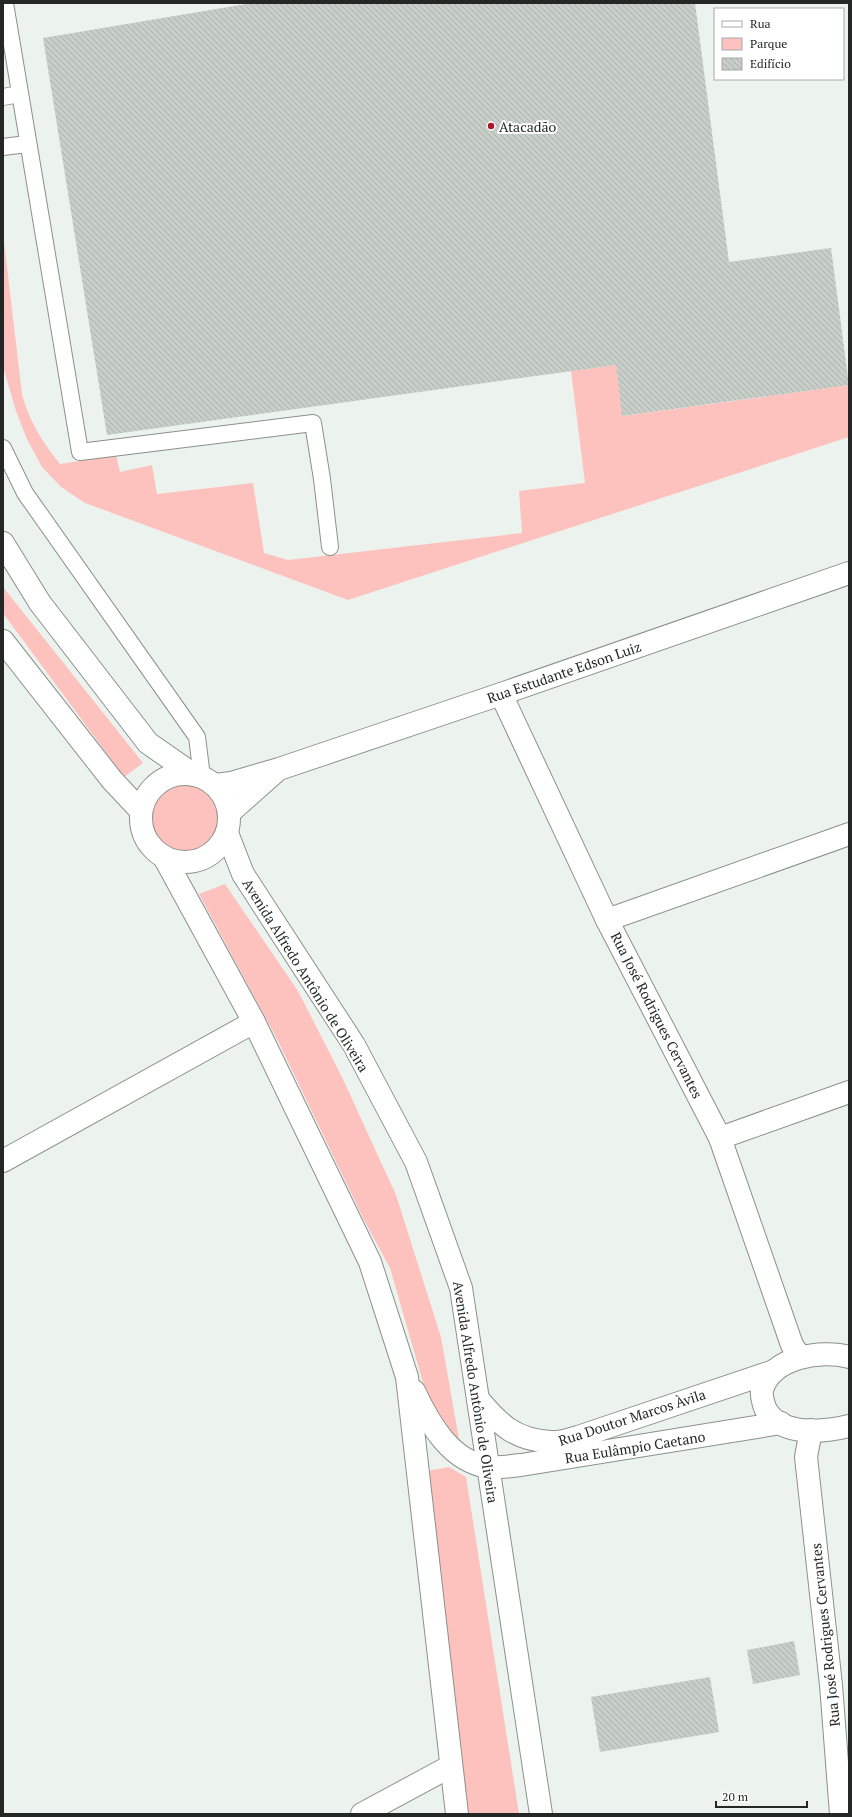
<svg xmlns="http://www.w3.org/2000/svg" width="852" height="1817" font-family="'PT Serif',serif">
	<style>
		.green { fill: #fdc2be }
		.building { fill: url(#building-back-hatch) }
		.lines { fill: none; stroke-linecap: round; stroke-linejoin: round }
		.lane-casing { stroke: #8a918b; stroke-width: 18 }
		.street-casing { stroke: #8a918b; stroke-width: 24 }
		.secondary-casing { stroke: #8a918b; stroke-width: 24 }
		.lane { stroke: #fff; stroke-width: 16 }
		.street { stroke: #fff; stroke-width: 22 }
		.secondary { stroke: #fff; stroke-width: 22 }
		.poi-dot { fill: #ac1726; stroke: #fff; stroke-width: 1.5 }
		.labels { text-anchor: middle; dominant-baseline: central; stroke-width: 4; stroke-linejoin: round; paint-order: stroke }
		.poi-label { font-size: 14px; fill: #242725; stroke: #fff; text-anchor: start }
		.street-label { font-size: 14px; fill: #242725; stroke: #fff }
	</style>
	<defs>
		<pattern id="building-back-hatch" width="6" height="6" patternUnits="userSpaceOnUse"><rect width="6" height="6" fill="#c7cec8"/><path d="M-1 5l2 2M0 0l6 6M5-1l2 2" fill="none" stroke="#abb1ac"/></pattern>
	</defs>
	<rect width="100%" height="100%" fill="#ecf3ee"/>
	<!-- green -->
	<g class="green">
		<path d="M3,233L22,394C30,423 42,441 60,464L116,455L120,472L152,465L157,494L253,483L264,553L288,560L522,533L519,491L585,483L571,371L616,365L623,416L849,385V437L348,600L85,503L61,487L42,467L26,437L16,411L3,367Z"/>
		<path d="M3,587L143,763L124,777L3,613Z"/>
		<circle cx="186" cy="818" r="36"/>
		<path d="M225,884L298,991L342,1077L396,1195L441,1337L460,1445L431,1410L390,1268L364,1220L278,1041L199,894Z"/>
		<path d="M449,1467L466,1477L519,1814H468L422,1472Z"/>
	</g>
	<!-- building -->
	<g class="building">
		<path d="M252,3H695L729,262L831,248L849,385L622,416L616,365L107,435L43,38Z"/>
		<path d="M794,1641L800,1675L753,1684L747,1650Z"/>
		<path d="M710,1677L719,1732L600,1752L591,1697Z"/>
	</g>
	<g class="lines">
		<defs>
			<g id="lane">
				<path d="M5,3L80,452L313,423L322,479L330,547"/>
				<path d="M3,97L20,94"/>
				<path d="M3,147L27,144"/>
				<path d="M3,448L25,493L197,737L202,777"/>
			</g>
			<g id="street">
				<path d="M501,694L607,920L720,1138L792,1345L800,1357"/>
				<path d="M215,785L231,783L279,769L501,694L849,573"/>
				<path d="M229,813L274,773"/>
				<path d="M607,920L849,834"/>
				<path d="M720,1138L849,1092"/>
				<path d="M3,1161L254,1022"/>
				<path d="M811,1430L806,1457L831,1685L841,1814"/>
				<path d="M362,1814L451,1766"/>
			</g>
			<g id="secondary">
				<path d="M3,543L40,603L148,743L194,775"/>
				<path d="M3,641L112,780L141,811"/>
				<circle cx="185" cy="818" r="44"/>
				<path d="M227,833L243,874L354,1045L416,1162L461,1288L541,1814"/>
				<path d="M164,857L254,1022L370,1262L407,1377L457,1814"/>
				<path d="M849,1357C822,1349 771,1357 762,1390C761,1396 763,1402 765,1408C779,1437 824,1432 849,1426"/>
				<path d="M414,1391C429,1423 451,1463 490,1467C499,1468 511,1466 521,1465L781,1423"/>
				<path d="M478,1399C500,1425 515,1440 551,1442C559,1443 570,1439 578,1437L774,1371"/>
			</g>
		</defs>
		<!-- lane casing -->
		<use href="#lane" class="lane-casing"/>
		<!-- street casing -->
		<use href="#street" class="street-casing"/>
		<!-- secondary casing -->
		<use href="#secondary" class="secondary-casing"/>
		<!-- lane -->
		<use href="#lane" class="lane"/>
		<!-- street -->
		<use href="#street" class="street"/>
		<!-- secondary -->
		<use href="#secondary" class="secondary"/>
	</g>
	<!-- markers -->
	<circle class="poi-dot" cx="491" cy="126" r="4"/>
	<g class="labels">
		<!-- poi labels -->
		<g class="poi-label">
			<text x="499" y="126">Atacadão</text>
		</g>
		<!-- street labels -->
		<g class="street-label">
			<text transform="translate(564 672) rotate(-19)">Rua Estudante Edson Luiz</text>
			<text transform="translate(306 975) rotate(58)">Avenida Alfredo Antônio de Oliveira</text>
			<text transform="translate(657 1015) rotate(63)">Rua José Rodrigues Cervantes</text>
			<text transform="translate(476 1392) rotate(81)">Avenida Alfredo Antônio de Oliveira</text>
			<text transform="translate(632 1417) rotate(-18)">Rua Doutor Marcos Àvila</text>
			<text transform="translate(635 1447) rotate(-9)">Rua Eulâmpio Caetano</text>
			<text transform="translate(825 1635) rotate(-96)">Rua José Rodrigues Cervantes</text>
		</g>
	</g>
	<!-- border -->
	<rect width="852" height="1817" fill="none" stroke="#242725" stroke-width="8"/>
	<!-- legend -->
	<rect x="714" y="8" width="130" height="72" fill="#ffffff" stroke="#a7a9a8"/>
	<rect x="722" y="21" width="20" height="6" fill="#ffffff" stroke="#a7a9a8"/>
	<text x="750" y="28" font-size="12" fill="#242725">Rua</text>
	<rect x="722" y="38" width="20" height="12" fill="#fdc2be" stroke="#a7a9a8"/>
	<text x="750" y="48" font-size="12" fill="#242725">Parque</text>
	<rect x="722" y="58" width="20" height="12" fill="url(#building-back-hatch)" stroke="#a7a9a8"/>
	<text x="750" y="68" font-size="12" fill="#242725">Edifício</text>
	<!-- scale -->
	<path d="M716 1801v6h91v-6" fill="none" stroke="#242725" stroke-width="2"/>
	<text x="722" y="1801" font-size="12" fill="#242725" stroke="#ffffff" stroke-width="3" paint-order="stroke">20 m</text>
</svg>
